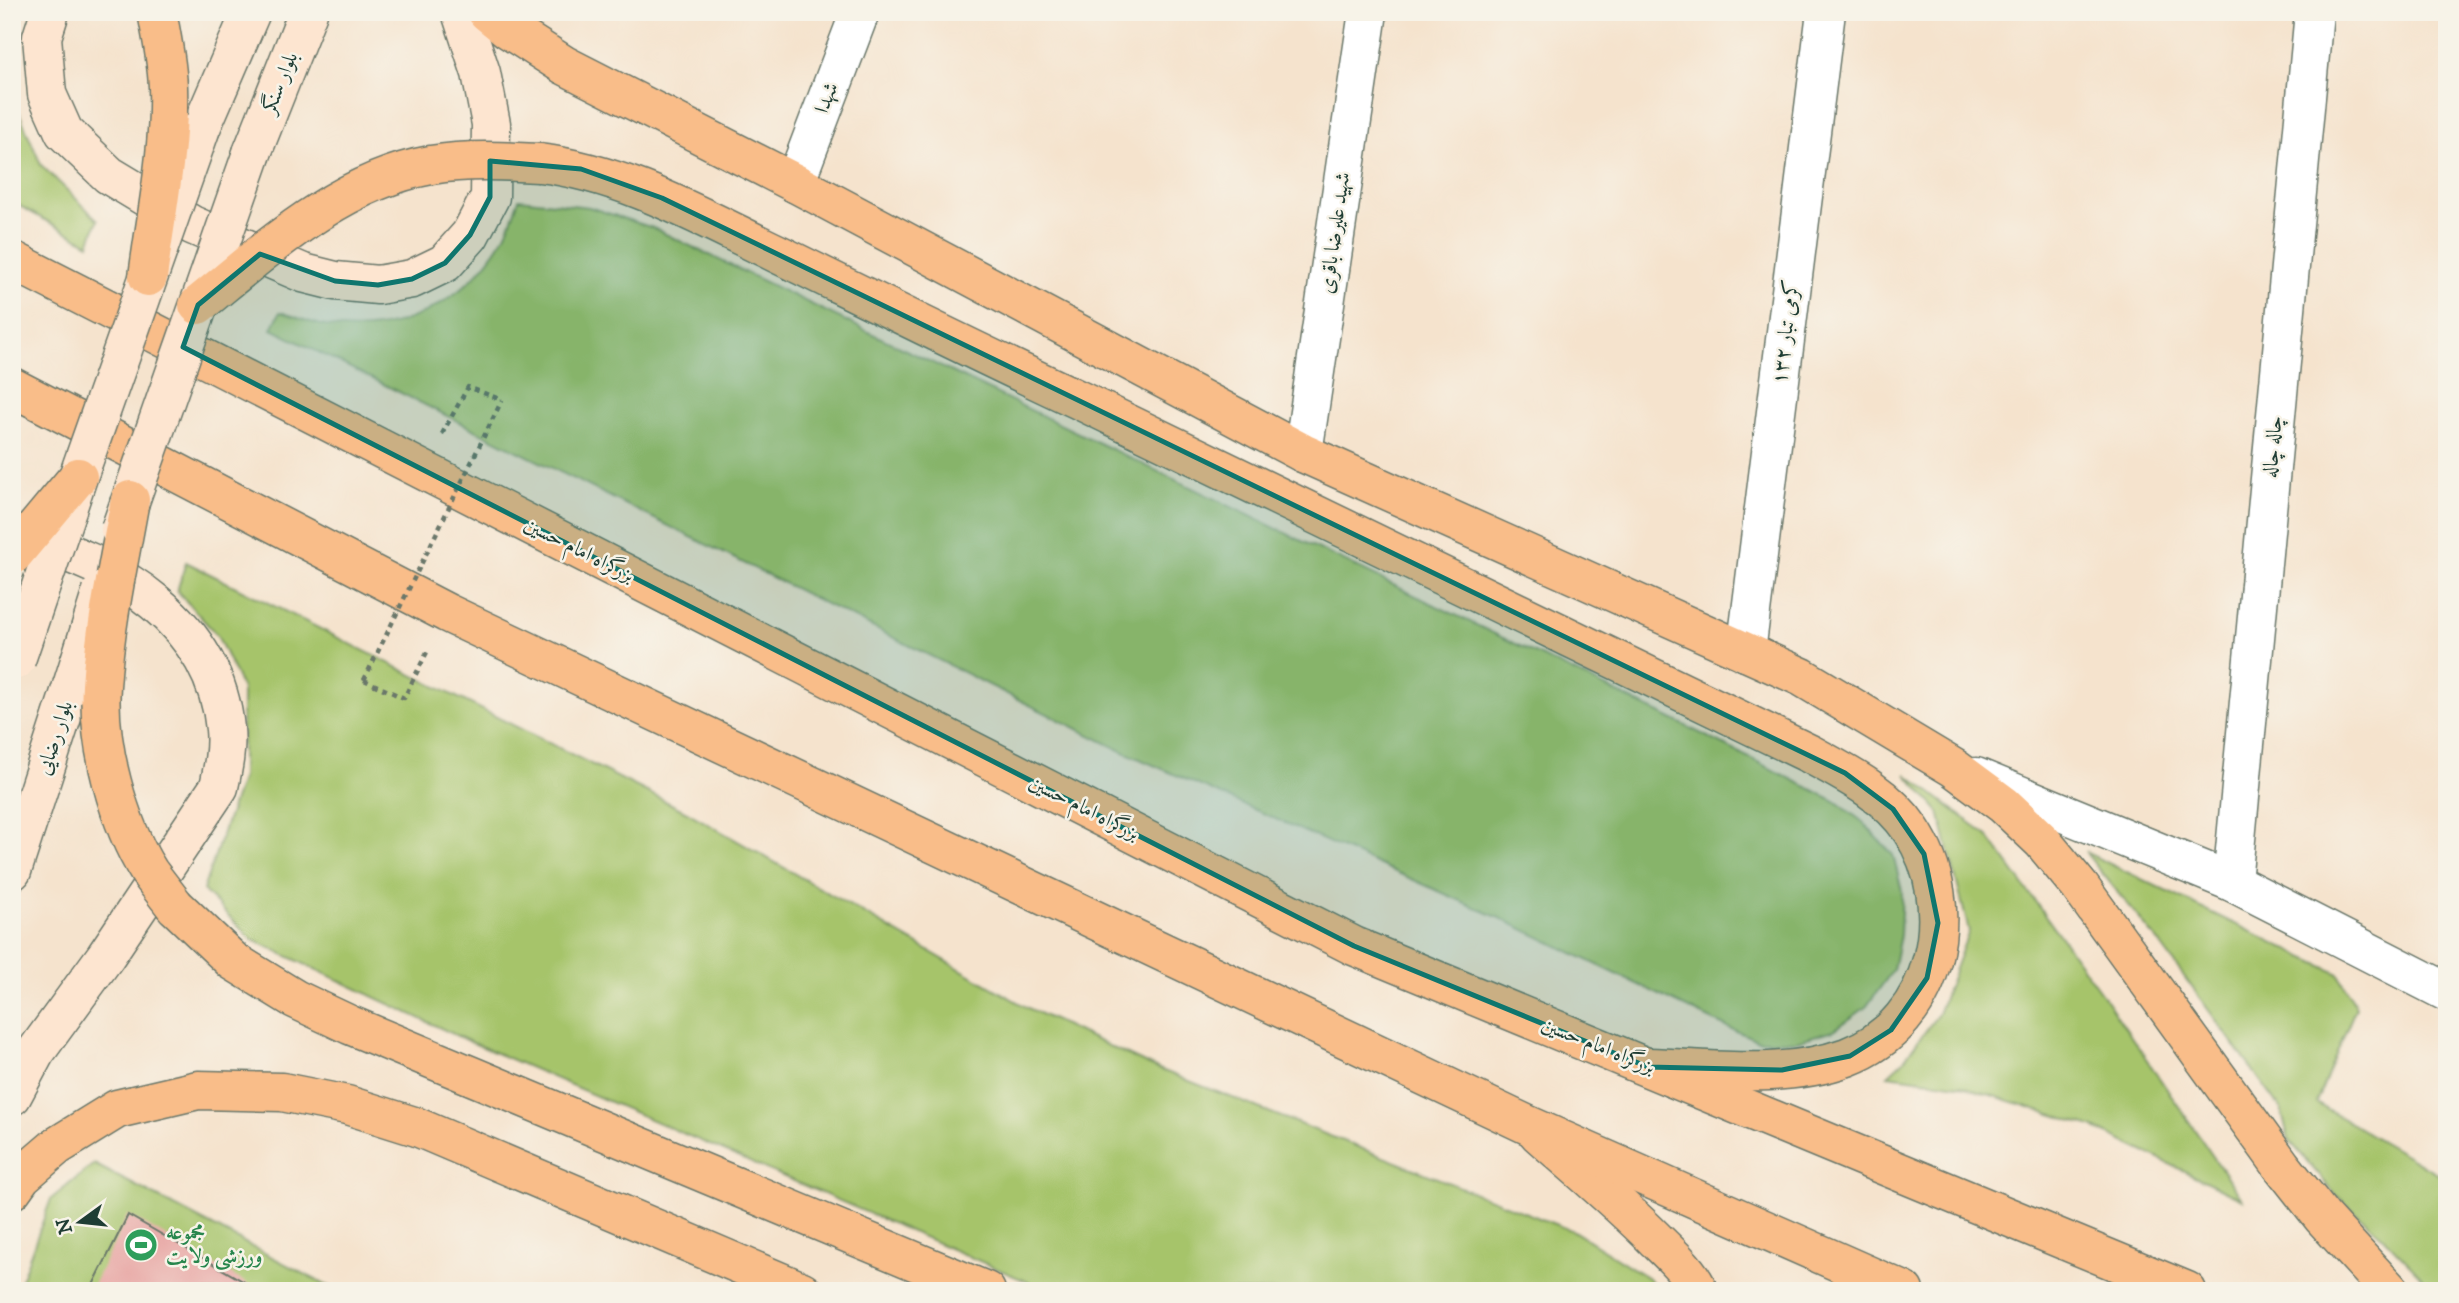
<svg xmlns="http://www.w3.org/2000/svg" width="2459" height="1303" font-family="'IM FELL DW Pica',Amiri,serif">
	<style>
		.green { fill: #a6c46b; stroke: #628050; stroke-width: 2 }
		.building { fill: #e8a8a6 }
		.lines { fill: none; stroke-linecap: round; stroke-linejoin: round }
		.minor-casing { stroke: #6a776a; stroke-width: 41 }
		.secondary-casing { stroke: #6a776a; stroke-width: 41 }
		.primary-casing { stroke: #6a776a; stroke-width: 41 }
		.trunk-casing { stroke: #6a776a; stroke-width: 41 }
		.path { stroke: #6a776a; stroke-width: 4.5; stroke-dasharray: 5 5; stroke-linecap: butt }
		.minor { stroke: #fff; stroke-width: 38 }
		.secondary { stroke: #fde5d0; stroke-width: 38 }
		.primary { stroke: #f9bd89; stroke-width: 38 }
		.trunk { stroke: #f9bd89; stroke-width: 38 }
		.secondary-bridge-casing { stroke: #6a776a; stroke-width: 41; stroke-linecap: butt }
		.primary-bridge-casing { stroke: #6a776a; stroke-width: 41; stroke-linecap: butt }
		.path-bridge { stroke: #6a776a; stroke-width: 4.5; stroke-dasharray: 5 5; stroke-linecap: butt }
		.secondary-bridge { stroke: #fde5d0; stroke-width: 38 }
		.primary-bridge { stroke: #f9bd89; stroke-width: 38 }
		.marked { fill: #0f766e; fill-opacity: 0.2; stroke: #0f766e; stroke-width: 5; stroke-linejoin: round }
		.labels { text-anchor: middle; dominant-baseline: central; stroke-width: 5; stroke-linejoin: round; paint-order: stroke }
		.street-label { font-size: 21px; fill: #1f3d34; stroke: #f7f3e8 }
		.leisure-label { font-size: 21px; font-weight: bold; fill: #27864d; stroke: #f7f3e8; text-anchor: start }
	</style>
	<rect width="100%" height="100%" fill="#f7f3e8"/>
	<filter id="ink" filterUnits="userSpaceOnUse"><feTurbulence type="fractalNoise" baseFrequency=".0143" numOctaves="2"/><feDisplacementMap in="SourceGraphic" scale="14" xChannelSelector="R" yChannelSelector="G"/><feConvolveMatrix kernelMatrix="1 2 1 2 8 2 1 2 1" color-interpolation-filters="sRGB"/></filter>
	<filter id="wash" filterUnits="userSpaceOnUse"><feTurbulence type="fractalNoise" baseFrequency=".00686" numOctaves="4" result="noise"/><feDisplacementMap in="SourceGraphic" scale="28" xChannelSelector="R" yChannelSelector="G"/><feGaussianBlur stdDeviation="1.57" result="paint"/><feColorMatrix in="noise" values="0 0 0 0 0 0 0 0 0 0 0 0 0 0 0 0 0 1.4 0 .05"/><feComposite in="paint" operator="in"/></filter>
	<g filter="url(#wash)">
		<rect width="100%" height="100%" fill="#f5e3cd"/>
		<!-- green -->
		<g class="green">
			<path d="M12,96L41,165L98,220L89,244L12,202Z"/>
			<path d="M519,199L589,207L653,228L1688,727L1835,801L1863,822L1893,855L1902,891L1900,935L1893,970L1866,1007L1834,1030L1797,1041L1757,1040L1720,1024L1504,920L1124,752L272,329L280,312C295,316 311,323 326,326C399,339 466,301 503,239C510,227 514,212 519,199Z"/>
			<path d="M186,562L687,812L1028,1008L1151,1066L1575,1232L1650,1279L1657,1291H1049L466,1040L251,939L203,890L242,777V688L217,635L177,591Z"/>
			<path d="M1906,774L1988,836L2104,997L2242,1199L2095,1128L1959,1085L1888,1075L1903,1061L1938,1014L1969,931L1939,812Z"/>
			<path d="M2085,852L2339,974L2356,1007L2316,1103L2447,1179V1291H2435L2382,1236L2335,1194L2289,1140L2281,1109L2161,945Z"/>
			<path d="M94,1164L337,1291H17L51,1199Z"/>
		</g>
		<g id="blocks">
			<!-- building -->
			<path class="building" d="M128,1215L260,1291H90Z"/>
		</g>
	</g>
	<g filter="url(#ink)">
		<use href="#blocks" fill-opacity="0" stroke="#6a776a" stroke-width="2"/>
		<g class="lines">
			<defs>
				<g id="minor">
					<path d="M795,183L860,12"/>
					<path d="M1303,453L1368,12"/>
					<path d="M1746,652L1826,12"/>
					<path d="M1976,777L2232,882L2447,992"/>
					<path d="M2232,882L2314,12"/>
				</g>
				<g id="secondary">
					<path d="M50,12L42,37L47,94L64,132L109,175L192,225L303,273L335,281L378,285L412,279L445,263L470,235L490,197L491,124L481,73L461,12"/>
					<path d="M201,128L251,12"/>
					<path d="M252,153L308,12"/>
					<path d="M12,871L72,686"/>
					<path d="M12,1096L35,1053L105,957L219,787C223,768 227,749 225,729C215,623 116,561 21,539"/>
				</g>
				<g id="primary">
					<path d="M487,12L508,29L564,65L795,183L1303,453L1802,677L1954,768L2004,805L2042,841L2080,887L2281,1165L2323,1218L2390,1291"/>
					<path d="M539,163C624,173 699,216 776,253C876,302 976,352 1077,399L1810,754C1847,774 1887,794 1911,830C1962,906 1938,1023 1847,1057C1784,1080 1713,1069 1648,1067"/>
					<path d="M175,906L233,961L295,999L350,1025L986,1291"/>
					<path d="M1538,1133C1577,1168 1617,1201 1654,1238C1670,1254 1689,1270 1699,1291"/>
					<path d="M12,1190L22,1176L57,1146L117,1109L198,1090L282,1092L347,1105L417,1127L802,1291"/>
				</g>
				<g id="trunk">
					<path d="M12,260L1354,946L2187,1291"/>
					<path d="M12,387L447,613L1528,1125L1904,1291"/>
				</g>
			</defs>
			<!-- minor casing -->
			<use href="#minor" class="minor-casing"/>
			<!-- secondary casing -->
			<use href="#secondary" class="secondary-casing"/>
			<!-- primary casing -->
			<use href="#primary" class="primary-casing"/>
			<!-- trunk casing -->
			<use href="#trunk" class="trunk-casing"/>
			<!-- path -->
			<g class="path">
				<path d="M442,434L468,387L502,400"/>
				<path d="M364,680L404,698L428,650"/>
			</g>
			<!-- minor -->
			<use href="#minor" class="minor"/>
			<!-- secondary -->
			<use href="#secondary" class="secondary"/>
			<!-- primary -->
			<use href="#primary" class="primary"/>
			<!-- trunk -->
			<use href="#trunk" class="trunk"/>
			<defs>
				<g id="secondary-bridge">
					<path d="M120,530L252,153"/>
					<path d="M16,660L78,477L201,128"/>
					<path d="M72,686L102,591"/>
				</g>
				<g id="primary-bridge">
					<path d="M148,277C156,215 170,150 168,87C167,62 162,37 157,12"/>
					<path d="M198,305C267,249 340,181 431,165C467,159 503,161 539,163"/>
					<path d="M130,500C119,562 105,624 101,686C97,744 118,823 149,872C157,883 166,894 175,906"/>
					<path d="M12,556L78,477"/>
				</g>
			</defs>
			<!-- secondary-bridge casing -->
			<use href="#secondary-bridge" class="secondary-bridge-casing"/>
			<!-- primary-bridge casing -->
			<use href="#primary-bridge" class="primary-bridge-casing"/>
			<!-- path-bridge -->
			<path class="path-bridge" d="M364,680L502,400"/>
			<!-- secondary-bridge -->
			<use href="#secondary-bridge" class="secondary-bridge"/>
			<!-- primary-bridge -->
			<use href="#primary-bridge" class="primary-bridge"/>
		</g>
	</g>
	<!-- marked area -->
	<path class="marked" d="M490,161L581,169L662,198L1845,773L1893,809L1924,854L1938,923L1927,978L1891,1030L1850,1056L1782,1070L1648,1067L1354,946L183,347L198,305L260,254L335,281L378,285L412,279L445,263L470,235L490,197Z"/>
	<!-- icons -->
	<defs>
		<symbol id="stadium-disc" viewBox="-11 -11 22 22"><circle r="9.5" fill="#2e9e5b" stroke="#f7f3e8"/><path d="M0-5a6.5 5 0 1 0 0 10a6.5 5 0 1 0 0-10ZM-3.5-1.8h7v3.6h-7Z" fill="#fff"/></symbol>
	</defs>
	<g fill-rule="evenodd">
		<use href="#stadium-disc" x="122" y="1226" width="38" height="38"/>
	</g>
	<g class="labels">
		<!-- street labels -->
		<g class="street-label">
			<text transform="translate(280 83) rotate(-68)">بلوار سنگر</text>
			<text transform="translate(827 98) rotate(-69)">شهدا</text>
			<text transform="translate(1335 233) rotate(-82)">شهید علیرضا باقری</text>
			<text transform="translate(1786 332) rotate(-83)">کرمی تبار ۱۳۲</text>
			<text transform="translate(2273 447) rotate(-85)">چاله چاله</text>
			<text transform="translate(579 550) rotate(27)">بزرگراه امام حسین</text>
			<text transform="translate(55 738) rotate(-72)">بلوار رضایی</text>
			<text transform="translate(1084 808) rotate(27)">بزرگراه امام حسین</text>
			<text transform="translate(1598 1046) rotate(22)">بزرگراه امام حسین</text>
		</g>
		<!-- leisure labels -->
		<g class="leisure-label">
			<text x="166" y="1233">مجموعه<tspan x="166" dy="24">ورزشی ولایت</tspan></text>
		</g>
	</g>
	<!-- margin -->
	<rect width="2459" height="1303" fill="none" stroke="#f7f3e8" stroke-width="42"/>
	<!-- north arrow -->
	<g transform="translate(80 1222) rotate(255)" stroke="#f7f3e8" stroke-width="5" paint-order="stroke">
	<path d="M0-5L12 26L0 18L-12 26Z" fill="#1f3d34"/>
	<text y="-10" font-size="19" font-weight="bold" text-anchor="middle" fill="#1f3d34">N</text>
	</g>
</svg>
